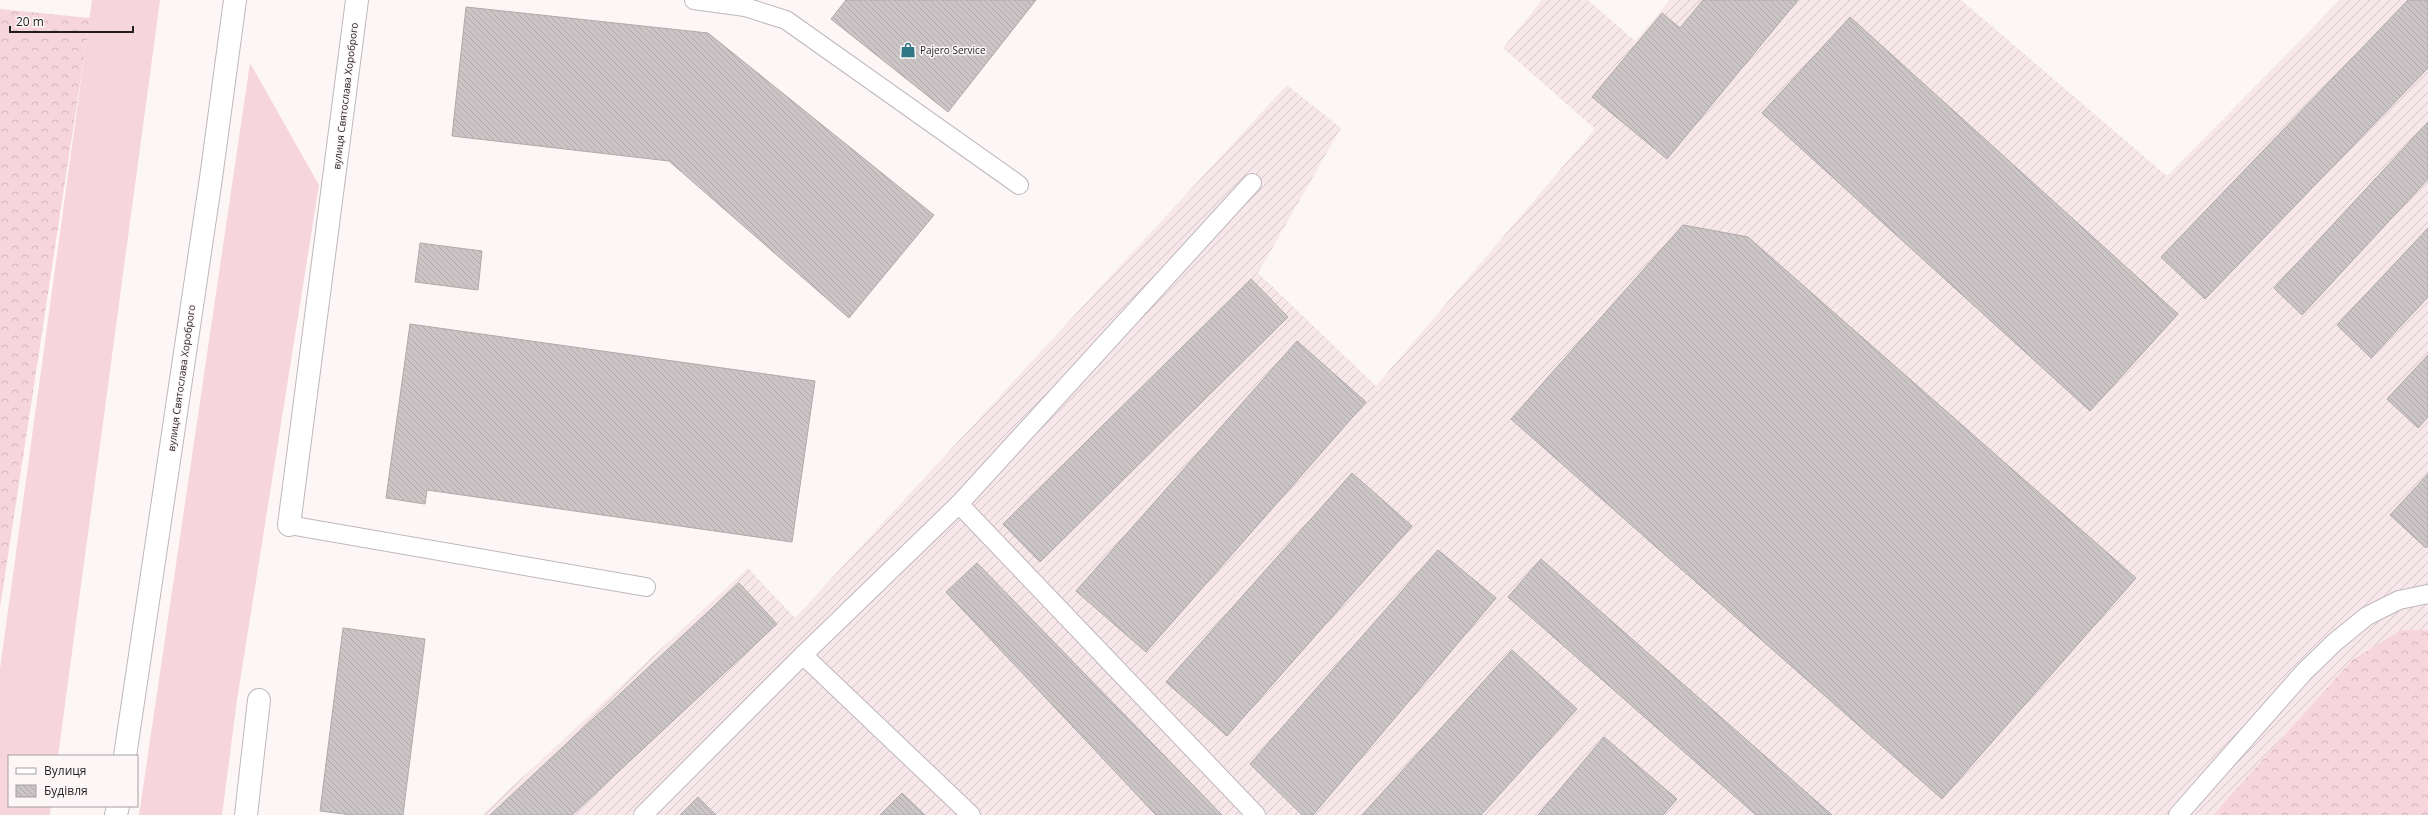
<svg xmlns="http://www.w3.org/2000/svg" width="2428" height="815" font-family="'Open Sans',sans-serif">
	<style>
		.industrial { fill: url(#industrial-furrows) }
		.grass { fill: #f7d5dd }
		.forest { fill: url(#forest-crowns) }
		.building { fill: url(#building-back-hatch); stroke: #afa9aa }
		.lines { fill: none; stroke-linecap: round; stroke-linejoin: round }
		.service-casing { stroke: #bfb8ba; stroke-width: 20 }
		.minor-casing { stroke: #bfb8ba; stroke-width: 24 }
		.service { stroke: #fff; stroke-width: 18 }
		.minor { stroke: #fff; stroke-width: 22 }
		.labels { text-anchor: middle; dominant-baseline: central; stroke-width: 3; stroke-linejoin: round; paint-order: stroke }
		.poi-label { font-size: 10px; fill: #211f1f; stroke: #fcf6f7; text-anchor: start }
		.street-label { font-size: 10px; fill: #211f1f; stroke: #fcf6f7 }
	</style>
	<defs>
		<pattern id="industrial-furrows" width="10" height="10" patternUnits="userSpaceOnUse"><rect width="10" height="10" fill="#f7e7ea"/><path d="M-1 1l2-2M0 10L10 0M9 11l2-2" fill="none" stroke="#d3c6c8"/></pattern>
		<pattern id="forest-crowns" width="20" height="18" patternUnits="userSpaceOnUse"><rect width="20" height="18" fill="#f7d5dd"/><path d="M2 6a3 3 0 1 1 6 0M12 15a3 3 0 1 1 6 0" fill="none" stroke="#d3b6bd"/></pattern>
		<pattern id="building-back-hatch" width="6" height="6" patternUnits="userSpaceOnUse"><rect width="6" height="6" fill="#cbc5c6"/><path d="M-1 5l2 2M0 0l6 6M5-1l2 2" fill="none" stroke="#aea9aa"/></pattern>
	</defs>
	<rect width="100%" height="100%" fill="#fcf6f7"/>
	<!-- industrial -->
	<path class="industrial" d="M1542,0H1588L1635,41L1670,0H1961L2167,176L2340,0H2428V630H2401L2352,660L2213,815H482L748,568L795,618L1287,85L1341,128L1258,273L1376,386L1595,129L1503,48Z"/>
	<!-- grass -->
	<g class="grass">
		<path d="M92,0H160L58,756H9V806H51L50,815H0V669Z"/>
		<path d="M250,63L319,185L237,700L222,815H139Z"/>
	</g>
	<!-- forest -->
	<g class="forest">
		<path d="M0,9L90,18L0,608Z"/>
		<path d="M2401,630H2428V815H2213L2352,660Z"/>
	</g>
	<!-- building -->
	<g class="building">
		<path d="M846,0H1036L948,112L831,19Z"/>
		<path d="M1703,0H1798L1667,159L1592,97L1662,13L1680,28Z"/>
		<path d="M2408,0H2428V68L2205,299L2161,257Z"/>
		<path d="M466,7L708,33L934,215L849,318L669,161L452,136Z"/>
		<path d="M1850,17L2178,314L2090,411L1762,113Z"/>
		<path d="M2428,122V179L2302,315L2274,288Z"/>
		<path d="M1683,225L1748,237L2136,578L1942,799L1511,419Z"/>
		<path d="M2428,228V297L2371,358L2337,325Z"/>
		<path d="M420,243L482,251L478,290L415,282Z"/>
		<path d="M1251,279L1288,317L1040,562L1003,524Z"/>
		<path d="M410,324L815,381L792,542L427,490L425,504L386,498Z"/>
		<path d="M1297,341L1366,402L1146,652L1076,591Z"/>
		<path d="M2428,355V417L2418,428L2387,399Z"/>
		<path d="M1352,473L1412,526L1227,736L1166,682Z"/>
		<path d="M2428,474V546L2426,548L2390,515Z"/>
		<path d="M1438,550L1496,598L1313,815H1302L1250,764Z"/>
		<path d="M1541,559L1832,815H1756L1508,597Z"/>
		<path d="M977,563L1222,815H1156L946,592Z"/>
		<path d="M739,583L777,624L572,815H490Z"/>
		<path d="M343,628L425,639L403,815H352L320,811Z"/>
		<path d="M1512,650L1577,709L1481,815H1362Z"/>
		<path d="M1604,737L1677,799L1663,815H1538Z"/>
		<path d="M902,793L925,815H880Z"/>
		<path d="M698,797L716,815H680Z"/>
	</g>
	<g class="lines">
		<defs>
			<g id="service">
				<path d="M694,0L745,7L786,20L1019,185"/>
				<path d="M959,504L1256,815"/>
				<path d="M289,525L646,587"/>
				<path d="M803,655L971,815"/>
				<path d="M643,815L803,655L959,504L1252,183"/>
				<path d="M2178,815L2304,672L2335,642L2367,616L2399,600L2428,594"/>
			</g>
			<g id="minor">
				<path d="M289,525L357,0"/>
				<path d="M125,756L211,178L235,0"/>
				<path d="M116,815L118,806"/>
				<path d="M246,815L259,700"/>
			</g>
		</defs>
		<!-- service casing -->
		<use href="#service" class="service-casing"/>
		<!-- minor casing -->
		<use href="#minor" class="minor-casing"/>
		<!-- service -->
		<use href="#service" class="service"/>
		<!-- minor -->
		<use href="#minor" class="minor"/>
	</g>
	<!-- icons -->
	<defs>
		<symbol id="shop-bare" viewBox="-9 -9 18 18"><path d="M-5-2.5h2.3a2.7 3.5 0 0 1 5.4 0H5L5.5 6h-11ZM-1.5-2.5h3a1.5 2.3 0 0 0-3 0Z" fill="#327785" stroke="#fcf6f7" stroke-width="2.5" paint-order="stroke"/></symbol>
	</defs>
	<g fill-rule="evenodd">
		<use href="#shop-bare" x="897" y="39" width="22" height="22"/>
	</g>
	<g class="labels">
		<!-- poi labels -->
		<g class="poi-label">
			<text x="920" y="50">Pajero Service</text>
		</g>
		<!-- street labels -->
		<g class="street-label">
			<text transform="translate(345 96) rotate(-83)">вулиця Святослава Хороброго</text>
			<text transform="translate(181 378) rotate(-82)">вулиця Святослава Хороброго</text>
		</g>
	</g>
	<!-- legend -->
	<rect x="8" y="755" width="130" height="52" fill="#fcf6f7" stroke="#a4a0a1"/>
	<rect x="16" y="768" width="20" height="6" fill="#ffffff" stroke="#a4a0a1"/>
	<text x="44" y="775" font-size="12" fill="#211f1f">Вулиця</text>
	<rect x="16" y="785" width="20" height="12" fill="url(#building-back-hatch)" stroke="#a4a0a1"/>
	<text x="44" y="795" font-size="12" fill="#211f1f">Будівля</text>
	<!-- scale -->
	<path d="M10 26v6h123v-6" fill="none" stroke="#211f1f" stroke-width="2"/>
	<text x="16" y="26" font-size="12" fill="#211f1f" stroke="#fcf6f7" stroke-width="3" paint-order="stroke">20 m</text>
</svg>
